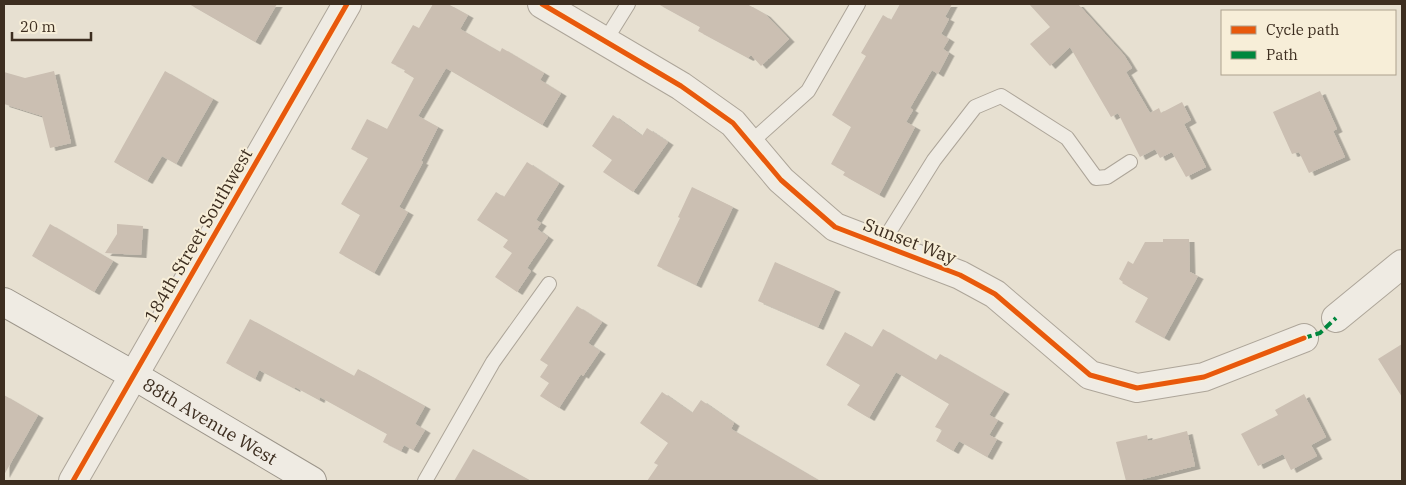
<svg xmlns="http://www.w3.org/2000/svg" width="1406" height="485" font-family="'IBM Plex Serif',serif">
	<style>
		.building { fill: #cbbfb2; filter: url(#shadow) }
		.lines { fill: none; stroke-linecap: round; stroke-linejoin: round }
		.lane-casing { stroke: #ada599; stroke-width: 16 }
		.street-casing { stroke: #ada599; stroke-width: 30 }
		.secondary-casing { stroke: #9c958a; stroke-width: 30 }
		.lane { stroke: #efebe3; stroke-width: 14 }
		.street { stroke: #efebe3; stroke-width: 28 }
		.secondary { stroke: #efebe3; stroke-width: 28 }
		.quiet { stroke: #00873e; stroke-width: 4; stroke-dasharray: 8 4; stroke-linecap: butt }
		.cycleway-casing { stroke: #f7eed8; stroke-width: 8 }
		.cycleway { stroke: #e8590c; stroke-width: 5 }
		.labels { text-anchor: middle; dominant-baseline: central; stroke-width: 4; stroke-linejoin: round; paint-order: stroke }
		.street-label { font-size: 18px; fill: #3d2e20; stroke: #f7eed8 }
	</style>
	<defs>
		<filter id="shadow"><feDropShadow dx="5.5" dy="3" stdDeviation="0" flood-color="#0004"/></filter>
	</defs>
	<rect width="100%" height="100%" fill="#e7e0d1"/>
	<!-- building -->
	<g class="building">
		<path d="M189,4H277L255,42Z"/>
		<path d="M433,4H448L468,15L460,29L500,52L502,48L544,73L540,80L561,93L542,125L446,68L418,116L438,127L421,161L423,162L399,207L408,212L374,273L339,253L360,215L341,204L368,158L351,149L367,119L387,129L414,78L404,72L405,70L391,63L413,25L419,28Z"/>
		<path d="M658,4H747L765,14L789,39L761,66L751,55L748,58L698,31L700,27Z"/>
		<path d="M900,4H952L945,17L949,19L941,34L949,39L943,49L949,53L938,74L932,70L910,108L913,110L906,122L915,127L879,195L843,175L845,172L831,164L851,127L832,115L866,56L861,53L883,15L891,20Z"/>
		<path d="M1029,4H1078L1124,55L1132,68L1126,72L1150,113L1159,108L1161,113L1182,102L1191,120L1184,124L1206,167L1186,177L1172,152L1160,158L1155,149L1140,157L1118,113L1111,117L1070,47L1050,66L1030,44L1050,27Z"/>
		<path d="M54,71L71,143L50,148L42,116L4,104V72L25,78Z"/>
		<path d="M165,71L213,99L176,164L162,156L147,181L114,162Z"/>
		<path d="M1320,91L1337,129L1333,131L1345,157L1309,173L1299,152L1292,154L1273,112Z"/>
		<path d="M613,115L642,136L647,128L668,142L633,192L603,172L612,160L592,146Z"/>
		<path d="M527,162L559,183L536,220L541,223L537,229L548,237L527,268L531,271L517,292L495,277L512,253L503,247L508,240L477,220L496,192L504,197Z"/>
		<path d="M692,187L733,207L696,285L657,266L680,218L678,217Z"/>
		<path d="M50,224L113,261L94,292L32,256Z"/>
		<path d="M117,224L143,226L141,255L105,253L117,234Z"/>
		<path d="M1163,239H1189L1190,272L1198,276L1164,338L1135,322L1148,298L1122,283L1123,282L1119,279L1128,261L1133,264L1145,242H1163Z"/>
		<path d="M775,262L835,289L818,327L758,301Z"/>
		<path d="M577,306L602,322L588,343L600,351L583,376L581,374L559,408L540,396L549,383L540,377L548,365L540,360Z"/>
		<path d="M250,319L354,376L358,369L425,406L415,424L425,430L413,450L404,445L401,451L383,442L387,434L320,397L319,400L295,387V389L259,370L255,379L226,363Z"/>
		<path d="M883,329L936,360L940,354L1004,391L989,415L998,420L989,435L997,439L987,457L959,441L953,451L936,441L942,430L935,427L949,404L896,372L869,418L847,405L860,385L826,365L845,332L872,347Z"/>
		<path d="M1402,344V397L1378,359Z"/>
		<path d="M662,392L692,413L701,400L734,423L731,429L820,481H647L658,465L654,463L668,443L640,423Z"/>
		<path d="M1304,394L1326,437L1311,445L1317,456L1291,470L1283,454L1258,466L1241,434L1278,415L1275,410Z"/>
		<path d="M4,395L38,415L4,475Z"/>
		<path d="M1187,431L1195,466L1135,481H1126L1116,442L1147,435L1148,441Z"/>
		<path d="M473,449L531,481H454Z"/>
	</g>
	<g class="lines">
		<defs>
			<g id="lane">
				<path d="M605,41L628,4"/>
				<path d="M750,143L808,91L858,4"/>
				<path d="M881,245L934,160L975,107L1001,96L1067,138L1096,178L1107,177L1130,162"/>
				<path d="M425,481L493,362L549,284"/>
			</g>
			<g id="street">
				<path d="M542,4L681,86L733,123L781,180L835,227L960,275L995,294L1090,375L1137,388L1204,377L1304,338"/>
				<path d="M1336,318L1402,264"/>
				<path d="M73,481L347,4"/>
			</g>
			<g id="secondary">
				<path id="s1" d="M4,302L133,375L312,481"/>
			</g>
		</defs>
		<!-- lane casing -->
		<use href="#lane" class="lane-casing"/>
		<!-- street casing -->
		<use href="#street" class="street-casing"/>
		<!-- secondary casing -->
		<use href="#secondary" class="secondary-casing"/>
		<!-- lane -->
		<use href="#lane" class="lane"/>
		<!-- street -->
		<use href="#street" class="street"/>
		<!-- secondary -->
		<use href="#secondary" class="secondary"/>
		<!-- quiet -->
		<path class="quiet" d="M1304,338L1320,333L1336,318"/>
		<defs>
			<g id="cycleway">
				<path d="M542,4L681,86L733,123L781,180L835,227L960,275L995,294L1090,375L1137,388L1204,377L1304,338"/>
				<path d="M73,481L347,4"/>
			</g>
		</defs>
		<!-- cycleway casing -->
		<use href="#cycleway" class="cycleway-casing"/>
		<!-- cycleway -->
		<use href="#cycleway" class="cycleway"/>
	</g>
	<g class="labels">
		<!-- street labels -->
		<g class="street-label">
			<text transform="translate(198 235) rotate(-60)">184th Street Southwest</text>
			<text transform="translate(910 241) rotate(21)">Sunset Way</text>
			<text stroke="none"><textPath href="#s1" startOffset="238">88th Avenue West</textPath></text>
		</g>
	</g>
	<!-- border -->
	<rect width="1406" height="485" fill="none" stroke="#3d2e20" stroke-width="10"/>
	<!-- legend -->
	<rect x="1221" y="10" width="175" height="65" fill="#f7eed8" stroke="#ada18e"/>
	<rect x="1231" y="26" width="25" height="8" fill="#e8590c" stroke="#ada18e"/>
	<text x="1266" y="35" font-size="15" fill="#3d2e20">Cycle path</text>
	<rect x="1231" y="51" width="25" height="8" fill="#00873e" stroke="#ada18e"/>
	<text x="1266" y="60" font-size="15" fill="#3d2e20">Path</text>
	<!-- scale -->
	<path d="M12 32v8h79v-8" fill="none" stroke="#3d2e20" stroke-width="2.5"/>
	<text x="20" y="32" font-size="15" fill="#3d2e20" stroke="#f7eed8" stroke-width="4" paint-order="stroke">20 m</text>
</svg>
